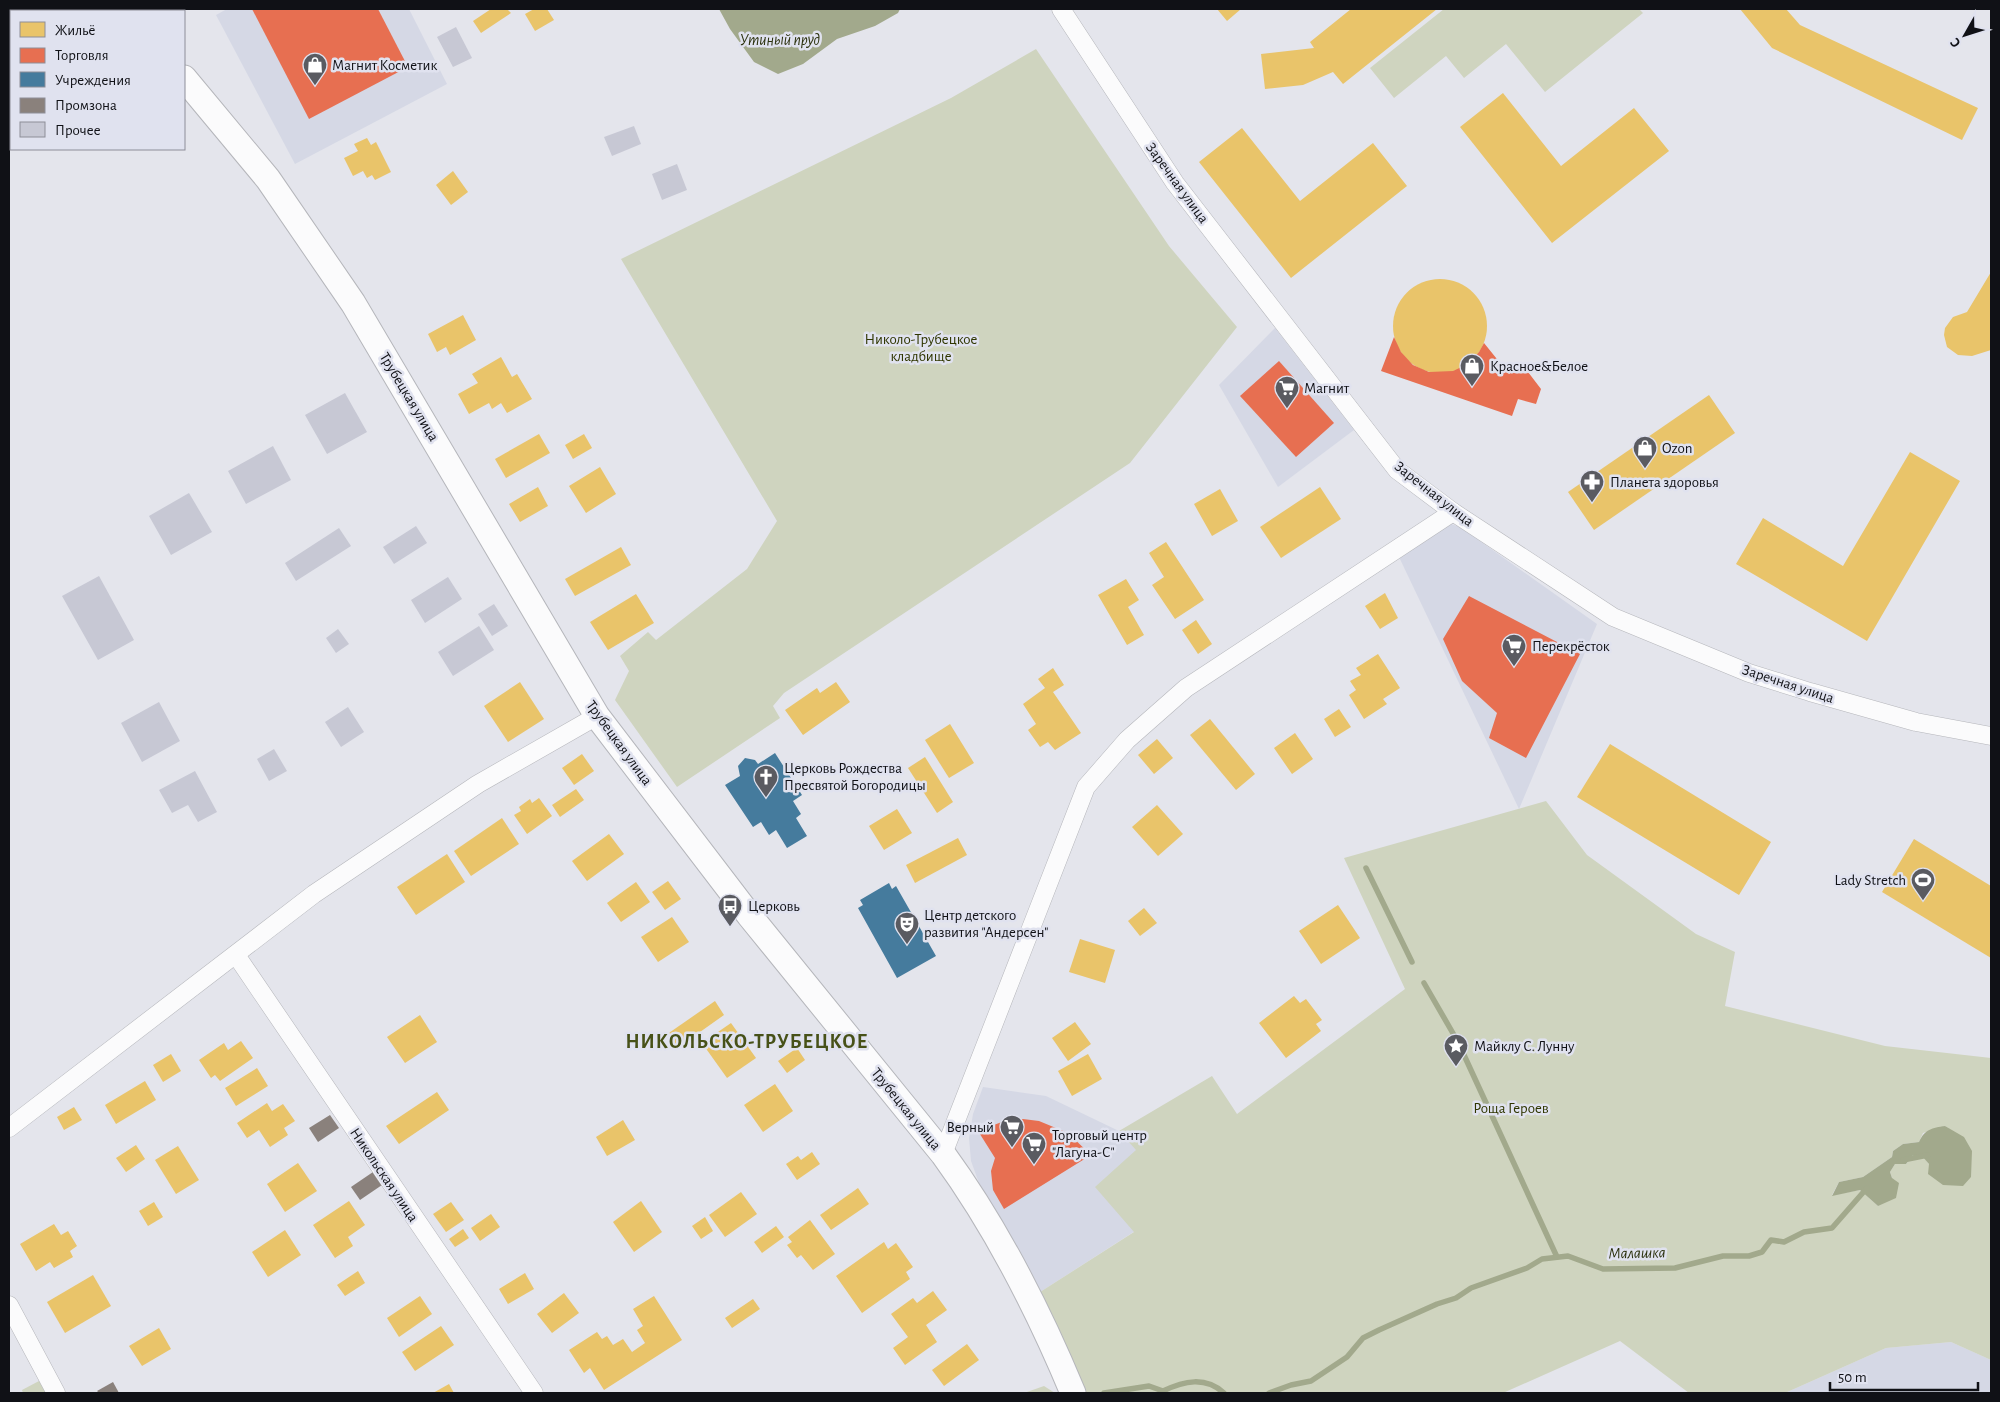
<svg xmlns="http://www.w3.org/2000/svg" width="2000" height="1402" font-family="'Alegreya Sans',sans-serif">
	<style>
		.built { fill: #d5d8e5 }
		.green { fill: #cfd4bf; fill-rule: evenodd }
		.water { fill: #a2a98c }
		.homes { fill: #e9c46a }
		.shops { fill: #e76f51 }
		.public { fill: #457b9d }
		.industry { fill: #8a817c }
		.lines { fill: none; stroke-linecap: round; stroke-linejoin: round }
		.stream { stroke: #a2a98c; stroke-width: 5.5 }
		.building { fill: #c7c8d4 }
		.street-casing { stroke: #b5b6bb; stroke-width: 19 }
		.secondary-casing { stroke: #b5b6bb; stroke-width: 27 }
		.street { stroke: #fbfbfc; stroke-width: 18 }
		.secondary { stroke: #fbfbfc; stroke-width: 25 }
		.labels { text-anchor: middle; dominant-baseline: central; stroke-width: 5; stroke-linejoin: round; paint-order: stroke }
		.poi-label { font-size: 15px; fill: #101116; stroke: #e0e2ef; text-anchor: start }
		.street-label { font-size: 15px; fill: #101116; stroke: #e0e2ef }
		.park-label { font-size: 15px; fill: #2f3600; stroke: #e0e2ef }
		.water-label { font-size: 16px; font-style: italic; fill: #2b310d; stroke: #e0e2ef }
		.district-label { font-size: 20px; font-weight: bold; letter-spacing: 1px; fill: #475118; stroke: #e0e2ef }
	</style>
	<rect width="100%" height="100%" fill="#e4e5ec"/>
	<!-- built -->
	<g class="built">
		<path d="M227,9H409L447,84L295,164L216,15Z"/>
		<path d="M1275,328L1354,430L1278,487L1219,385Z"/>
		<path d="M1451,524L1460,527L1597,624L1519,809L1399,557Z"/>
		<path d="M983,1087L1046,1096L1119,1131L1136,1149L1135,1231L1037,1294L983,1194L971,1161L969,1138L973,1114Z"/>
		<path d="M1951,1342L1991,1360V1393H1785L1886,1348Z"/>
	</g>
	<!-- green -->
	<g class="green">
		<path d="M1444,9H1639L1643,13L1545,92L1506,44L1464,78L1446,56L1394,98L1370,68Z"/>
		<path d="M1036,49L1169,246L1237,327L1130,463L784,693L773,706L780,718L677,787L615,700L629,671L620,656L648,632L656,640L747,569L777,521L621,259L951,98Z"/>
		<path d="M1546,801L1587,855L1696,934L1735,952L1725,1006L1885,1046L1991,1058V1360L1951,1342L1886,1348L1785,1393H1689L1620,1341L1503,1393H1082L1037,1294L1134,1232L1095,1187L1136,1150L1119,1131L1212,1076L1237,1114L1405,989L1344,858ZM1945,1126L1952,1131L1929,1164L1922,1155H1913L1906,1164H1895L1890,1172L1892,1178L1878,1206L1860,1190L1832,1195L1839,1182L1863,1177L1892,1157L1893,1151L1903,1144L1919,1142L1923,1133Z"/>
		<path d="M39,1381L46,1393H23L22,1390Z"/>
		<path d="M1044,1386L1055,1393H1024Z"/>
	</g>
	<!-- water -->
	<g class="water">
		<path d="M719,9H900L898,13L875,26L837,39L803,64L778,74L754,62L730,29Z"/>
		<path d="M1945,1126L1964,1137L1972,1151L1971,1177L1963,1186L1943,1185L1928,1174L1929,1164L1922,1156L1913,1155L1906,1164H1895L1890,1172L1892,1178L1899,1183L1896,1198L1878,1206L1860,1190L1832,1196L1839,1182L1863,1177L1892,1157L1893,1151L1903,1144L1919,1142C1925,1129 1932,1128 1945,1126Z"/>
	</g>
	<!-- homes -->
	<g class="homes">
		<path d="M491,9H507L511,13L481,33L473,21Z"/>
		<path d="M534,9H547L554,20L535,31L525,14Z"/>
		<path d="M1217,9H1241L1227,21Z"/>
		<path d="M1351,9H1437L1343,84L1333,72L1303,85L1265,89L1261,54L1314,48L1310,42Z"/>
		<path d="M1740,9H1786L1800,25L1978,108L1962,140L1772,48Z"/>
		<path d="M1503,93L1561,166L1634,108L1669,151L1552,243L1460,127Z"/>
		<path d="M1242,128L1300,201L1373,143L1407,186L1291,278L1199,162Z"/>
		<path d="M367,138L371,145L376,142L391,172L375,180L372,175L367,178L363,171L353,176L344,158L358,151L354,144Z"/>
		<path d="M453,171L468,192L451,205L436,185Z"/>
		<path d="M1991,272V350L1972,356L1958,355L1947,347L1944,335L1945,328L1953,317L1967,312Z"/>
		<circle cx="1440" cy="326" r="47"/>
		<path d="M463,315L476,340L450,355L446,347L437,352L428,334Z"/>
		<path d="M501,357L512,377L517,374L532,399L507,413L501,403L492,409L489,403L469,414L458,394L478,383L472,374Z"/>
		<path d="M1709,395L1735,433L1594,530L1568,492Z"/>
		<path d="M539,434L550,453L506,478L495,459Z"/>
		<path d="M584,434L592,448L573,459L565,445Z"/>
		<path d="M1910,452L1960,481L1867,641L1736,564L1763,518L1843,566Z"/>
		<path d="M600,467L616,494L586,513L569,486Z"/>
		<path d="M538,487L548,506L520,522L509,504Z"/>
		<path d="M1320,487L1341,519L1281,558L1260,527Z"/>
		<path d="M1220,489L1238,521L1212,536L1194,504Z"/>
		<path d="M1166,542L1204,600L1175,619L1152,585L1164,577L1149,553Z"/>
		<path d="M621,547L631,565L575,596L565,579Z"/>
		<path d="M1126,579L1139,600L1128,607L1144,635L1127,645L1098,595Z"/>
		<path d="M1385,593L1398,618L1380,629L1365,606Z"/>
		<path d="M636,594L654,623L608,650L590,622Z"/>
		<path d="M1196,620L1212,644L1198,654L1182,630Z"/>
		<path d="M1378,654L1400,688L1383,699L1387,704L1364,719L1349,695L1356,690L1350,681L1361,675L1356,668Z"/>
		<path d="M1053,668L1064,685L1053,692L1081,733L1055,750L1048,742L1040,747L1028,730L1036,724L1023,704L1045,688L1038,679Z"/>
		<path d="M520,682L544,719L508,742L484,706Z"/>
		<path d="M836,682L850,702L803,735L785,710L817,688L820,693Z"/>
		<path d="M1339,709L1351,727L1335,737L1324,719Z"/>
		<path d="M1210,719L1255,774L1236,790L1190,735Z"/>
		<path d="M950,724L974,763L949,778L925,740Z"/>
		<path d="M1295,733L1313,759L1292,774L1274,748Z"/>
		<path d="M1157,739L1173,758L1154,774L1138,755Z"/>
		<path d="M1610,744L1771,842L1739,895L1577,797Z"/>
		<path d="M582,754L594,771L574,785L562,768Z"/>
		<path d="M925,757L953,802L937,813L908,768Z"/>
		<path d="M576,789L584,800L560,817L552,805Z"/>
		<path d="M539,798L552,816L527,834L514,815L521,811L519,807L530,799L532,803Z"/>
		<path d="M1157,805L1183,834L1158,856L1132,827Z"/>
		<path d="M897,809L912,833L884,850L869,826Z"/>
		<path d="M502,818L519,844L471,876L454,851Z"/>
		<path d="M609,834L624,854L587,881L572,861Z"/>
		<path d="M958,838L967,855L915,883L906,865Z"/>
		<path d="M1914,839L1991,886V958L1882,892Z"/>
		<path d="M447,854L465,882L416,915L397,887Z"/>
		<path d="M668,881L681,899L665,910L652,892Z"/>
		<path d="M636,882L650,902L621,922L607,903Z"/>
		<path d="M1338,905L1360,938L1321,964L1299,931Z"/>
		<path d="M1144,908L1157,923L1140,936L1128,921Z"/>
		<path d="M672,917L689,942L658,962L641,937Z"/>
		<path d="M1080,939L1115,950L1105,983L1069,972Z"/>
		<path d="M1294,996L1300,1003L1306,999L1322,1020L1316,1024L1321,1031L1286,1058L1259,1023Z"/>
		<path d="M715,1001L724,1015L676,1049L666,1035Z"/>
		<path d="M420,1015L437,1042L405,1063L387,1037Z"/>
		<path d="M1075,1022L1091,1044L1068,1061L1052,1038Z"/>
		<path d="M731,1023L756,1058L727,1078L702,1043Z"/>
		<path d="M241,1041L253,1058L220,1081L215,1075L211,1078L199,1060L224,1043L228,1050Z"/>
		<path d="M797,1048L805,1060L787,1073L778,1061Z"/>
		<path d="M171,1054L181,1071L163,1082L153,1065Z"/>
		<path d="M1088,1054L1102,1079L1072,1096L1058,1071Z"/>
		<path d="M257,1068L268,1086L236,1106L225,1088Z"/>
		<path d="M145,1081L156,1100L116,1124L105,1105Z"/>
		<path d="M775,1084L793,1111L763,1132L744,1105Z"/>
		<path d="M437,1092L449,1110L399,1144L386,1126Z"/>
		<path d="M267,1103L272,1111L283,1104L295,1121L284,1128L288,1135L270,1147L259,1130L247,1138L237,1123Z"/>
		<path d="M74,1107L82,1120L64,1130L57,1117Z"/>
		<path d="M623,1120L635,1140L607,1156L596,1137Z"/>
		<path d="M136,1145L145,1159L126,1172L116,1158Z"/>
		<path d="M178,1146L199,1180L176,1194L155,1160Z"/>
		<path d="M812,1152L820,1164L797,1180L786,1164L798,1156L801,1160Z"/>
		<path d="M298,1163L317,1191L285,1212L267,1184Z"/>
		<path d="M858,1188L869,1204L831,1230L820,1215Z"/>
		<path d="M741,1192L757,1214L725,1237L709,1215Z"/>
		<path d="M349,1201L365,1225L348,1237L353,1246L335,1258L313,1225Z"/>
		<path d="M641,1201L662,1232L634,1252L613,1222Z"/>
		<path d="M154,1202L163,1217L148,1226L139,1211Z"/>
		<path d="M451,1202L464,1220L446,1232L433,1214Z"/>
		<path d="M491,1214L500,1227L480,1241L471,1228Z"/>
		<path d="M705,1217L713,1231L701,1239L692,1226Z"/>
		<path d="M810,1220L835,1254L813,1270L801,1255L797,1258L787,1245L792,1242L788,1237Z"/>
		<path d="M54,1224L61,1235L68,1231L77,1246L70,1251L73,1257L54,1268L50,1262L36,1271L20,1244Z"/>
		<path d="M776,1226L784,1237L762,1253L754,1242Z"/>
		<path d="M463,1229L469,1238L455,1247L449,1239Z"/>
		<path d="M285,1230L301,1255L268,1277L252,1252Z"/>
		<path d="M884,1242L888,1249L896,1243L913,1267L906,1272L910,1279L862,1313L836,1276Z"/>
		<path d="M358,1271L365,1283L345,1296L337,1285Z"/>
		<path d="M525,1273L534,1289L508,1304L499,1289Z"/>
		<path d="M93,1275L111,1306L65,1333L47,1302Z"/>
		<path d="M933,1291L947,1310L926,1325L937,1342L905,1365L893,1348L908,1337L891,1314L913,1298L917,1303Z"/>
		<path d="M564,1293L579,1313L552,1333L537,1314Z"/>
		<path d="M420,1296L432,1314L399,1337L387,1318Z"/>
		<path d="M654,1296L682,1340L604,1390L590,1368L584,1373L569,1350L597,1332L602,1339L607,1336L613,1345L623,1339L632,1352L645,1343L637,1330L643,1326L633,1309Z"/>
		<path d="M753,1299L760,1309L732,1328L725,1318Z"/>
		<path d="M441,1326L454,1345L415,1371L402,1352Z"/>
		<path d="M159,1328L171,1349L142,1366L129,1346Z"/>
		<path d="M967,1344L979,1360L944,1386L932,1370Z"/>
		<path d="M449,1384L454,1393H433Z"/>
	</g>
	<!-- shops -->
	<g class="shops">
		<path d="M252,9H378L408,67L309,119Z"/>
		<path d="M1394,337L1401,352L1413,365L1429,372L1453,371L1468,364L1479,352L1484,343L1509,374L1522,364L1541,389L1536,404L1518,399L1512,416L1381,371Z"/>
		<path d="M1279,361L1334,423L1296,457L1240,396Z"/>
		<path d="M1469,596L1580,654L1526,758L1489,738L1497,713L1462,681L1443,639Z"/>
		<path d="M1023,1119L1039,1121L1068,1133L1091,1155L1004,1209L993,1190L991,1171L995,1158L978,1131L1007,1120Z"/>
	</g>
	<!-- public -->
	<g class="public">
		<path d="M775,753L802,795L793,801L801,814L796,818L807,836L787,848L776,830L769,835L761,822L753,827L725,785L740,776L738,766L745,758L755,760L758,764Z"/>
		<path d="M889,883L892,889L896,886L936,956L897,978L858,908L863,905L860,900Z"/>
	</g>
	<!-- industry -->
	<g class="industry">
		<path d="M330,1115L339,1128L318,1142L309,1128Z"/>
		<path d="M373,1172L382,1185L360,1200L351,1187Z"/>
		<path d="M113,1382L119,1393H99L97,1391Z"/>
	</g>
	<g class="lines">
		<!-- stream -->
		<g class="stream">
			<path d="M1366,868L1412,962"/>
			<path d="M1424,983L1458,1042L1557,1257"/>
			<path d="M1903,1160L1928,1155"/>
			<path d="M1104,1393L1149,1386L1163,1391C1184,1381 1205,1376 1224,1393"/>
			<path d="M1269,1393L1291,1385L1311,1381L1347,1357L1363,1338L1379,1330L1437,1304L1456,1298L1471,1288L1527,1268L1542,1259L1568,1256L1603,1269L1675,1268L1723,1256H1749L1762,1252L1771,1240L1784,1242L1804,1232L1832,1228L1867,1188"/>
		</g>
	</g>
	<!-- building -->
	<g class="building">
		<path d="M456,27L472,58L453,67L437,37Z"/>
		<path d="M634,126L641,144L612,156L604,137Z"/>
		<path d="M677,164L687,190L662,200L652,174Z"/>
		<path d="M345,393L367,432L327,454L305,415Z"/>
		<path d="M273,446L291,480L246,504L228,471Z"/>
		<path d="M189,493L212,532L171,555L149,516Z"/>
		<path d="M416,526L427,543L394,564L383,547Z"/>
		<path d="M339,528L351,546L296,581L285,563Z"/>
		<path d="M99,576L134,640L98,660L62,596Z"/>
		<path d="M448,577L462,599L425,623L411,600Z"/>
		<path d="M494,604L508,626L492,636L478,614Z"/>
		<path d="M479,626L494,650L453,676L438,652Z"/>
		<path d="M338,629L349,644L336,653L326,638Z"/>
		<path d="M159,702L180,741L142,762L121,723Z"/>
		<path d="M348,707L364,732L341,747L325,722Z"/>
		<path d="M274,749L287,771L269,781L257,759Z"/>
		<path d="M195,771L217,812L198,822L188,805L172,813L159,790Z"/>
	</g>
	<g class="lines">
		<defs>
			<g id="street">
				<path d="M117,9L119,11"/>
				<path d="M1061,9L1175,183L1397,470L1453,512L1613,617L1749,673L1810,692L1916,722L1991,736"/>
				<path d="M236,955L534,1393"/>
				<path d="M9,1128L314,894L478,784L597,716"/>
				<path d="M943,1154L1086,787L1127,740L1186,688L1453,512"/>
				<path d="M9,1305L56,1393"/>
			</g>
			<g id="secondary">
				<path d="M151,11L155,9"/>
				<path d="M184,78L268,179L353,303L597,716L749,915L943,1154C997,1228 1038,1309 1073,1393"/>
			</g>
		</defs>
		<!-- street casing -->
		<use href="#street" class="street-casing"/>
		<!-- secondary casing -->
		<use href="#secondary" class="secondary-casing"/>
		<!-- street -->
		<use href="#street" class="street"/>
		<!-- secondary -->
		<use href="#secondary" class="secondary"/>
	</g>
	<!-- icons -->
	<defs>
		<symbol id="shop-pin" viewBox="-11 -11 22 30"><path d="M0 17L-7.5 6A9.5 9.5 0 1 1 7.5 6Z" fill="#5a5b61" stroke="#e0e2ef"/><path d="M-5-2.5h2.3a2.7 3.5 0 0 1 5.4 0H5L5.5 6h-11ZM-1.5-2.5h3a1.5 2.3 0 0 0-3 0Z" fill="#fff"/></symbol>
		<symbol id="supermarket-pin" viewBox="-11 -11 22 30"><path d="M0 17L-7.5 6A9.5 9.5 0 1 1 7.5 6Z" fill="#5a5b61" stroke="#e0e2ef"/><path d="M-6-5.5h2.5l.6 2H6L4.5 2H-2.5L-4.4-4H-6ZM-1.5 3.2a1.3 1.3 0 1 0 .1 0ZM3 3.2a1.3 1.3 0 1 0 .1 0Z" fill="#fff"/></symbol>
		<symbol id="pharmacy-pin" viewBox="-11 -11 22 30"><path d="M0 17L-7.5 6A9.5 9.5 0 1 1 7.5 6Z" fill="#5a5b61" stroke="#e0e2ef"/><path d="M-2-6h4v4h4v4h-4v4h-4v-4h-4v-4h4Z" fill="#fff"/></symbol>
		<symbol id="church-pin" viewBox="-11 -11 22 30"><path d="M0 17L-7.5 6A9.5 9.5 0 1 1 7.5 6Z" fill="#5a5b61" stroke="#e0e2ef"/><path d="M-1.2-6h2.4v3.5h3.3v2.4h-3.3V6h-2.4V-.1h-3.3v-2.4h3.3Z" fill="#fff"/></symbol>
		<symbol id="stadium-pin" viewBox="-11 -11 22 30"><path d="M0 17L-7.5 6A9.5 9.5 0 1 1 7.5 6Z" fill="#5a5b61" stroke="#e0e2ef"/><path d="M0-5a6.5 5 0 1 0 0 10a6.5 5 0 1 0 0-10ZM-3.5-1.8h7v3.6h-7Z" fill="#fff"/></symbol>
		<symbol id="bus-pin" viewBox="-11 -11 22 30"><path d="M0 17L-7.5 6A9.5 9.5 0 1 1 7.5 6Z" fill="#5a5b61" stroke="#e0e2ef"/><path d="M-5-6H5V4H4V6H2V4H-2V6H-4V4H-5ZM-3.5-4V0h7V-4ZM-3.5 1.2v1.5H-2V1.2ZM2 1.2v1.5H3.5V1.2Z" fill="#fff"/></symbol>
		<symbol id="theatre-pin" viewBox="-11 -11 22 30"><path d="M0 17L-7.5 6A9.5 9.5 0 1 1 7.5 6Z" fill="#5a5b61" stroke="#e0e2ef"/><path d="M-5-5.5Q0-4 5-5.5V0Q5 5 0 6Q-5 5-5 0ZM-3.3-2.5H-1v1.5H-3.3ZM1-2.5H3.3v1.5H1ZM-2.8 1Q0 5.5 2.8 1Z" fill="#fff"/></symbol>
		<symbol id="sight-pin" viewBox="-11 -11 22 30"><path d="M0 17L-7.5 6A9.5 9.5 0 1 1 7.5 6Z" fill="#5a5b61" stroke="#e0e2ef"/><path d="M0-6L1.8-2.2L6-1.7L2.9 1.2L3.7 5.4L0 3.3L-3.7 5.4L-2.9 1.2L-6-1.7L-1.8-2.2Z" fill="#fff"/></symbol>
	</defs>
	<g fill-rule="evenodd">
		<use href="#shop-pin" x="301" y="51" width="28" height="38"/>
		<use href="#shop-pin" x="1458" y="352" width="28" height="38"/>
		<use href="#supermarket-pin" x="1273" y="374" width="28" height="38"/>
		<use href="#shop-pin" x="1631" y="434" width="28" height="38"/>
		<use href="#pharmacy-pin" x="1578" y="468" width="28" height="38"/>
		<use href="#supermarket-pin" x="1500" y="632" width="28" height="38"/>
		<use href="#church-pin" x="752" y="763" width="28" height="38"/>
		<use href="#stadium-pin" x="1909" y="866" width="28" height="38"/>
		<use href="#bus-pin" x="716" y="892" width="28" height="38"/>
		<use href="#theatre-pin" x="893" y="910" width="28" height="38"/>
		<use href="#sight-pin" x="1442" y="1032" width="28" height="38"/>
		<use href="#supermarket-pin" x="998" y="1113" width="28" height="38"/>
		<use href="#supermarket-pin" x="1020" y="1130" width="28" height="38"/>
	</g>
	<g class="labels">
		<!-- poi labels -->
		<g class="poi-label">
			<text x="332" y="65">Магнит Косметик</text>
			<text x="1490" y="366">Красное&amp;Белое</text>
			<text x="1304" y="388">Магнит</text>
			<text x="1662" y="448">Ozon</text>
			<text x="1610" y="482">Планета здоровья</text>
			<text x="1532" y="646">Перекрёсток</text>
			<text x="784" y="768">Церковь Рождества<tspan x="784" dy="17">Пресвятой Богородицы</tspan></text>
			<text x="1906" y="880" text-anchor="end">Lady Stretch</text>
			<text x="748" y="906">Церковь</text>
			<text x="924" y="915">Центр детского<tspan x="924" dy="17">развития "Андерсен"</tspan></text>
			<text x="1474" y="1046">Майклу С. Лунну</text>
			<text x="994" y="1127" text-anchor="end">Верный</text>
			<text x="1052" y="1135">Торговый центр<tspan x="1052" dy="17">"Лагуна-С"</tspan></text>
		</g>
		<!-- street labels -->
		<g class="street-label">
			<text transform="translate(1177 183) rotate(54)">Заречная улица</text>
			<text transform="translate(409 397) rotate(59)">Трубецкая улица</text>
			<text transform="translate(1434 494) rotate(38)">Заречная улица</text>
			<text transform="translate(1788 684) rotate(18)">Заречная улица</text>
			<text transform="translate(619 743) rotate(54)">Трубецкая улица</text>
			<text transform="translate(906 1109) rotate(51)">Трубецкая улица</text>
			<text transform="translate(384 1175) rotate(56)">Никольская улица</text>
		</g>
		<!-- park labels -->
		<g class="park-label">
			<text x="921" y="339">Николо-Трубецкое<tspan x="921" dy="17">кладбище</tspan></text>
			<text x="1511" y="1108">Роща Героев</text>
		</g>
		<!-- water labels -->
		<g class="water-label">
			<text x="780" y="40">Утиный пруд</text>
			<text transform="translate(1637 1253) rotate(-1)">Малашка</text>
		</g>
		<!-- district labels -->
		<g class="district-label">
			<text x="747" y="1042">НИКОЛЬСКО-ТРУБЕЦКОЕ</text>
		</g>
	</g>
	<!-- border -->
	<rect width="2000" height="1402" fill="none" stroke="#101116" stroke-width="20"/>
	<!-- legend -->
	<rect x="10" y="10" width="175" height="140" fill="#e0e2ef" stroke="#8d8e98"/>
	<rect x="20" y="22" width="25" height="15" fill="#e9c46a" stroke="#8d8e98"/>
	<text x="55" y="35" font-size="15" fill="#101116">Жильё</text>
	<rect x="20" y="48" width="25" height="15" fill="#e76f51" stroke="#8d8e98"/>
	<text x="55" y="60" font-size="15" fill="#101116">Торговля</text>
	<rect x="20" y="72" width="25" height="15" fill="#457b9d" stroke="#8d8e98"/>
	<text x="55" y="85" font-size="15" fill="#101116">Учреждения</text>
	<rect x="20" y="98" width="25" height="15" fill="#8a817c" stroke="#8d8e98"/>
	<text x="55" y="110" font-size="15" fill="#101116">Промзона</text>
	<rect x="20" y="122" width="25" height="15" fill="#c7c8d4" stroke="#8d8e98"/>
	<text x="55" y="135" font-size="15" fill="#101116">Прочее</text>
	<!-- north arrow -->
	<g transform="translate(1965 35) rotate(231)" stroke="#e0e2ef" stroke-width="4" paint-order="stroke">
	<path d="M0-4L9 19L0 12L-9 19Z" fill="#101116"/>
	<text y="-8" font-size="14" font-weight="bold" text-anchor="middle" fill="#101116">С</text>
	</g>
	<!-- scale -->
	<path d="M1830 1382v8h148v-8" fill="none" stroke="#101116" stroke-width="2.5"/>
	<text x="1838" y="1382" font-size="15" fill="#101116" stroke="#e0e2ef" stroke-width="4" paint-order="stroke">50 m</text>
</svg>
